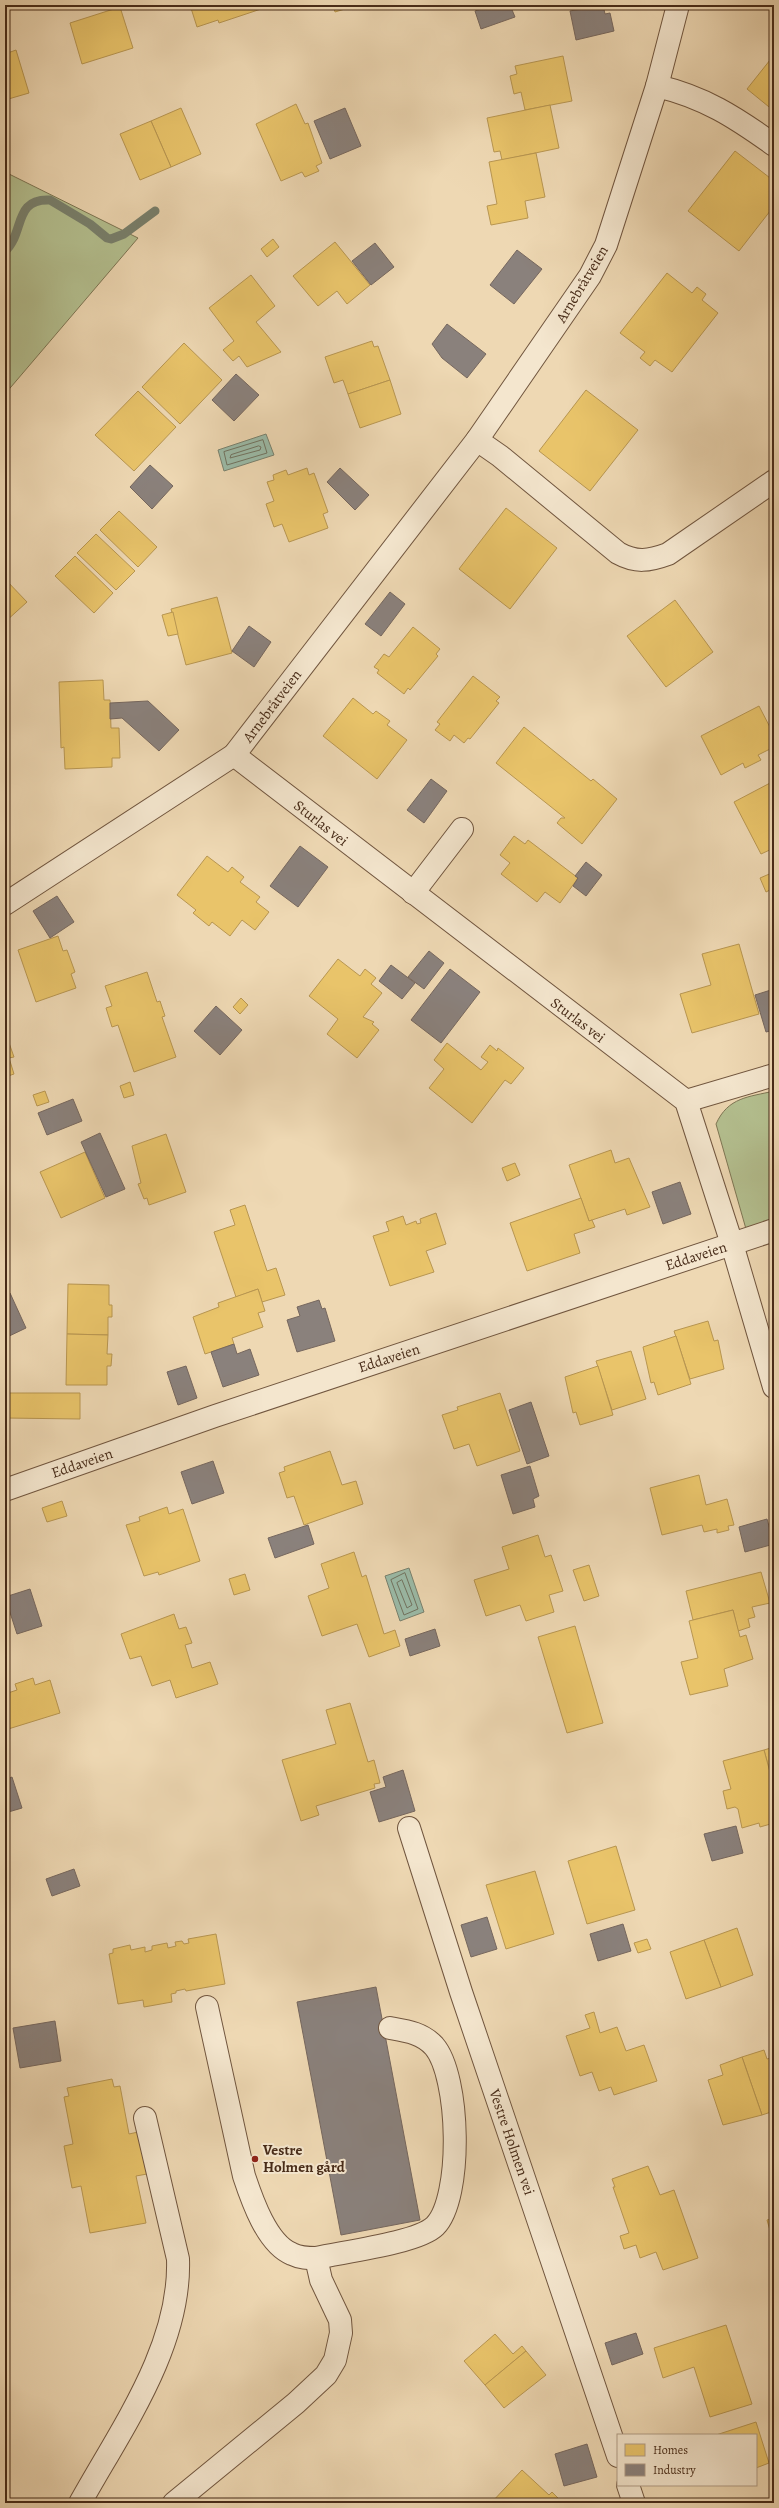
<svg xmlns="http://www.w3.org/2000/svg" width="779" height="2508" font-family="Alegreya,serif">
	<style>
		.green { fill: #b4c090; stroke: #7e7654 }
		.water { fill: #9bbba8; stroke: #79816e }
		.homes { fill: #e9c46a; stroke: #b89651 }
		.industry { fill: #8a817c; stroke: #76675e }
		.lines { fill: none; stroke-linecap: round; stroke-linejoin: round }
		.shore { stroke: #717360; stroke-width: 1 }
		.stream { stroke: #79816e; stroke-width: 9 }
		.minor-casing { stroke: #71563f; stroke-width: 24 }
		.minor { stroke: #f4e6ce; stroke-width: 22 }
		.poi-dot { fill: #8f2418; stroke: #f4e6ce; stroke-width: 1.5 }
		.labels { text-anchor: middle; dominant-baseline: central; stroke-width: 4; stroke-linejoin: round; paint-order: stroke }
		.street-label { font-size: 15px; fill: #472b18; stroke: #f4e6ce }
		.poi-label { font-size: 15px; font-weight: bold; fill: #472b18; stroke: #f4e6ce; text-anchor: start }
	</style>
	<rect width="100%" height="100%" fill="#eed8b3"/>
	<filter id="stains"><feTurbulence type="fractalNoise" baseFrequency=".005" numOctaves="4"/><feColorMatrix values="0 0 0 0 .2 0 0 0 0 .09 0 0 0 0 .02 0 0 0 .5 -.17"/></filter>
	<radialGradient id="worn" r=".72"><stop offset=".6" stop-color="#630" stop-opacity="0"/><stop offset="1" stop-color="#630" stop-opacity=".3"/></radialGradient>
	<!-- green -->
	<g class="green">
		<path d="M5,172L138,238L5,394Z"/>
		<path d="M774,1091V1221L746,1229L716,1124C728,1097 749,1097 774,1091Z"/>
	</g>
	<!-- water -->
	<g class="water">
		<path d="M266,434L274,455L224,471L218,450Z"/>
		<path d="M409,1568L424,1612L400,1621L385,1576Z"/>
	</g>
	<!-- homes -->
	<g class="homes">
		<path d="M190,5H269L270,6L219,23L218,20L197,27Z"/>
		<path d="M333,5H358L335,12Z"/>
		<path d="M120,7L133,48L82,64L70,23Z"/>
		<path d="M16,50L29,93L5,100V54Z"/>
		<path d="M774,55V111L747,89Z"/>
		<path d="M563,56L572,101L525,110L521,92L514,94L510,76L517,74L515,66Z"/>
		<path d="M296,104L305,124L308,123L322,163L316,166L319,171L305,177L302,172L281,181L256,124Z"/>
		<path d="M550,105L559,148L502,160L500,151L494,152L487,118Z"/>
		<path d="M181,108L201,154L171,167L151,121Z"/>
		<path d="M151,121L171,167L140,180L120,134Z"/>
		<path d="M735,151L774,181V206L739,251L688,211Z"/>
		<path d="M536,153L545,197L525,201L528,218L491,225L487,206L497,204L489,162Z"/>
		<path d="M273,239L279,247L267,257L261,249Z"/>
		<path d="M335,242L370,285L347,304L337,291L318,306L293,276Z"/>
		<path d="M667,273L692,293L697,287L706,294L702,300L718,313L672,372L655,360L650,366L640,358L645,352L620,333Z"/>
		<path d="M251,275L275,306L256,322L281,352L247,367L239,356L233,361L223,350L234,341L209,308Z"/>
		<path d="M372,341L374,347L378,346L390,380L348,394L343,380L334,383L325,357Z"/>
		<path d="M184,343L222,380L180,424L142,387Z"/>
		<path d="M390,380L401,414L360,428L348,394Z"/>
		<path d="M586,390L638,430L590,491L539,451Z"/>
		<path d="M138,391L176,427L134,471L95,435Z"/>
		<path d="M307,468L309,475L314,473L328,512L323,514L328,528L289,542L282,524L274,527L266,504L274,501L267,482L274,480L273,475L286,470L288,475Z"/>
		<path d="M506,508L557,548L510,609L459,569Z"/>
		<path d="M119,511L157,547L138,567L100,530Z"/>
		<path d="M96,534L135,571L116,590L77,553Z"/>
		<path d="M75,556L113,593L94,613L55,576Z"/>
		<path d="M5,579L27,602L5,622Z"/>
		<path d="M217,597L232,653L186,665L171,609Z"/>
		<path d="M675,600L713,652L666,687L627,636Z"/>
		<path d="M173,612L178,634L168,636L162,615Z"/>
		<path d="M413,627L440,649L436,654L438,656L410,690L408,688L404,694L377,673L379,670L374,667L384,654L389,657Z"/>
		<path d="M473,676L500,697L496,701L499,703L470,739L468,738L464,743L454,735L450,741L435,730L440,724L437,722Z"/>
		<path d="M103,680L104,700H110L111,728H119L120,758H112V767L65,769L64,747L61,748L59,682Z"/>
		<path d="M353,698L373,714L376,711L390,721L387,725L407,740L377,779L323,736Z"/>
		<path d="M759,706L774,735V747L758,755L761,760L745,768L743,763L721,775L701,736Z"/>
		<path d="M524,727L591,781L593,779L617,799L582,844L557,823L561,818H565L496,763Z"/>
		<path d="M772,782L774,848L761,854L734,802Z"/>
		<path d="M514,836L525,844L528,840L578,878L560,903L545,892L537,902L501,874L510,863L500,855Z"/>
		<path d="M207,856L228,872L232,867L244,877L240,882L260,897L256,902L269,912L255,930L242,920L230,936L212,922L209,926L193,913L196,910L177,895Z"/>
		<path d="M774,872V888L766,892L760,878Z"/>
		<path d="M58,936L63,951L67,950L75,972L71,974L76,988L36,1002L18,950Z"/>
		<path d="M739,944L759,1014L692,1033L680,994L711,985L702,954Z"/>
		<path d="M338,959L360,976L365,969L376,978L371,984L382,993L363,1017L374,1022L372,1024L379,1030L357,1058L327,1034L338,1019L309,996Z"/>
		<path d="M147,972L157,1002L160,1001L165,1016L162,1017L176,1057L134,1072L118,1025L112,1027L106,1008L112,1006L105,986Z"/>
		<path d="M241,998L248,1005L240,1014L233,1007Z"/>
		<path d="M8,1040L14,1057L9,1058L14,1074L5,1077V1041Z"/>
		<path d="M447,1043L481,1070L488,1062L481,1057L490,1045L497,1051L498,1048L524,1068L511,1084L505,1080L472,1123L429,1088L444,1069L434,1060Z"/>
		<path d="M130,1082L134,1095L124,1098L120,1086Z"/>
		<path d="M45,1091L49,1102L37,1106L33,1095Z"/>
		<path d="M166,1134L186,1192L149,1205L147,1198L144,1199L138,1184L141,1183L132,1146Z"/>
		<path d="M611,1150L615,1163L629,1158L650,1207L627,1215L625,1209L589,1221L569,1165Z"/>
		<path d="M85,1152L105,1198L61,1218L40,1172Z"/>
		<path d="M515,1163L520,1175L507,1181L502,1168Z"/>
		<path d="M581,1198L589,1221L592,1220L595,1227L574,1234L580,1253L527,1271L510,1223Z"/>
		<path d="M245,1205L267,1271L276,1268L285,1295L262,1302L258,1289L236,1297L214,1232L235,1225L230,1210Z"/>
		<path d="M436,1213L446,1244L426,1251L434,1272L390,1286L373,1236L389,1231L386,1222L403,1216L406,1225L416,1221L417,1224L421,1223L420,1219Z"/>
		<path d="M68,1284L109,1285V1305H112V1317H108V1335L67,1334Z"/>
		<path d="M258,1289L265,1311L258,1313L263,1327L232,1338L234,1344L205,1354L193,1317L219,1307L218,1303Z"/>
		<path d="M708,1321L714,1341L718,1340L724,1369L690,1379L674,1331Z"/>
		<path d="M67,1334L108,1335L107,1354H112L111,1366H107V1385H66Z"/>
		<path d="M676,1336L691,1384L658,1395L654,1382L651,1383L643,1347Z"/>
		<path d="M631,1351L646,1399L612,1410L596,1361Z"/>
		<path d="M598,1366L613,1415L580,1425L576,1412L573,1413L565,1377Z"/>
		<path d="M5,1393H80V1419L5,1418Z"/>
		<path d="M500,1393L520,1451L477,1466L469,1444L454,1449L442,1415L458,1410L457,1407Z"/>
		<path d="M330,1451L342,1485L356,1481L363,1504L304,1525L294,1496L287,1498L279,1473L285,1471L284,1467Z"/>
		<path d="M699,1475L706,1505L727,1499L734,1525L728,1526L729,1530L717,1533V1529L704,1532L702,1525L662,1535L650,1488Z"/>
		<path d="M62,1501L67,1516L47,1522L42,1508Z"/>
		<path d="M167,1507L169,1514L183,1509L200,1561L159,1575L158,1572L144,1576L126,1525L140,1521L139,1517Z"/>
		<path d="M538,1535L545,1557L551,1555L563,1591L549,1595L554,1612L526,1621L520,1605L486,1616L474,1580L509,1569L502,1547Z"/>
		<path d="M354,1552L362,1577L366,1575L384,1634L395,1630L400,1646L369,1657L357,1624L322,1636L308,1596L329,1588L321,1564Z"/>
		<path d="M589,1565L599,1596L584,1601L573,1570Z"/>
		<path d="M761,1572L770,1603L752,1607L755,1617L748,1619L750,1627L738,1631L733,1610L693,1620L686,1591Z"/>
		<path d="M245,1574L250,1590L234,1595L229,1579Z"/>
		<path d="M733,1610L740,1637L746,1635L753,1659L724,1669L728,1686L690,1695L681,1662L698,1658L689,1621Z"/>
		<path d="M174,1614L179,1629L186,1627L192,1643L185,1645L192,1668L210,1662L218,1684L176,1698L170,1680L152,1686L141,1656L130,1659L121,1634Z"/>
		<path d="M575,1626L603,1723L567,1733L538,1637Z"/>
		<path d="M33,1678L35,1685L50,1680L60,1713L5,1730V1694L17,1690L15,1684Z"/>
		<path d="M350,1703L368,1762L374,1760L380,1783L374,1784L375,1788L316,1806L319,1815L301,1821L282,1760L336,1744L326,1710Z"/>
		<path d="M774,1747V1787L764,1750Z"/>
		<path d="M764,1750L774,1787V1823L760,1827L759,1823L742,1828L738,1809L735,1807L727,1809L723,1791L731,1789L723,1761Z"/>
		<path d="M616,1846L635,1910L587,1924L568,1861Z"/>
		<path d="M535,1871L554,1934L506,1949L486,1885Z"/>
		<path d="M737,1928L753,1975L721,1987L704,1940Z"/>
		<path d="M216,1934L225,1984L186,1991L185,1989L176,1991V1993L171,1994L172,2002L144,2007L143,2000L118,2004L109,1954L113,1953V1949L130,1945L131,1950L145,1947V1952L152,1950V1946L167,1943L168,1948L176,1946L175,1942L182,1941L184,1944L189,1943L188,1939Z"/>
		<path d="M647,1939L651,1949L638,1953L634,1943Z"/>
		<path d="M704,1940L721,1987L686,1999L670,1952Z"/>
		<path d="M594,2012L600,2033L617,2027L626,2051L644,2045L657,2081L614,2095L611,2087L599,2091L592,2072L580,2076L566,2036L590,2028L585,2015Z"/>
		<path d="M764,2050L767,2059L774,2057V2111L762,2115L742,2057Z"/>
		<path d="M742,2057L762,2115L723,2125L708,2080L723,2075L720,2065Z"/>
		<path d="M112,2079L114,2087L120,2086L129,2134L138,2132L147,2174L136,2176L146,2223L90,2233L81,2186L72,2188L64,2146L73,2144L64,2097L69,2096L67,2088Z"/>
		<path d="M648,2166L660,2195L674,2190L698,2258L663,2270L656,2252L640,2258L636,2245L624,2249L620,2236L629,2233L613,2187H615L612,2179Z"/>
		<path d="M774,2218V2244L767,2220Z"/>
		<path d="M726,2325L752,2404L710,2417L694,2367L663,2378L654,2348Z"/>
		<path d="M495,2334L513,2354L522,2346L526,2351L485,2385L464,2361Z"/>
		<path d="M526,2351L546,2375L504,2408L485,2385Z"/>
		<path d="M756,2422L769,2463L756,2468V2435H716Z"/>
		<path d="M522,2470L549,2495L552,2492L560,2500L557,2503H491Z"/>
	</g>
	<!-- industry -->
	<g class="industry">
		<path d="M492,5H510L515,17L481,29L475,11Z"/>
		<path d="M603,5L605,14L610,13L614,31L576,40L570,11Z"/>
		<path d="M345,108L361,146L330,159L314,121Z"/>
		<path d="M375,243L394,267L371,285L352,261Z"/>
		<path d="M517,250L542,269L514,304L490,285Z"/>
		<path d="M447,324L486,354L467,378L442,358L432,344Z"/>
		<path d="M236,374L259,395L234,421L212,400Z"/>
		<path d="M150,465L173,486L152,509L130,487Z"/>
		<path d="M340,468L369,495L355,510L327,482Z"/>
		<path d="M390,592L405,604L381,636L365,624Z"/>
		<path d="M249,626L271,642L254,667L232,651Z"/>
		<path d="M148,701L179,730L159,751L122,718L110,719V703Z"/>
		<path d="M431,779L447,791L424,823L407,810Z"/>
		<path d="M300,846L328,867L298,907L270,886Z"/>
		<path d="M586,862L602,875L586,896L573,886L578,878L575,876Z"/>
		<path d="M57,896L74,922L50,938L33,911Z"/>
		<path d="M429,951L444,963L424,989L408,977Z"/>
		<path d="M391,965L415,983L402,999L379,981Z"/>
		<path d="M450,969L480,992L441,1043L411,1020Z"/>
		<path d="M774,989V1030L766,1032L755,995Z"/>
		<path d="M216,1006L242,1030L220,1055L194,1031Z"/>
		<path d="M73,1099L82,1121L47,1135L38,1113Z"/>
		<path d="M100,1133L125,1189L106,1197L81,1142Z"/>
		<path d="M680,1182L691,1214L663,1224L652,1192Z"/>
		<path d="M10,1293L26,1328L5,1338V1295Z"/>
		<path d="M319,1300L322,1309L325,1308L335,1341L297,1352L287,1320L300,1316L297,1307Z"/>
		<path d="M234,1344L237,1354L250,1349L259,1375L223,1387L211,1352Z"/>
		<path d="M186,1366L197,1398L178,1405L167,1372Z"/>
		<path d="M531,1402L549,1456L527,1464L509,1410Z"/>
		<path d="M213,1461L224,1493L192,1504L181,1472Z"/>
		<path d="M530,1466L539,1496L533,1499L535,1507L513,1514L501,1475Z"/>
		<path d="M767,1519L774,1544L745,1552L739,1527Z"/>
		<path d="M308,1525L314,1544L275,1558L268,1538Z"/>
		<path d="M30,1589L42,1626L17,1634L5,1597Z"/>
		<path d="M435,1629L440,1646L410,1656L405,1639Z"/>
		<path d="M403,1770L415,1811L379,1822L370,1792L386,1787L383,1777Z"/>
		<path d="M12,1777L22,1808L5,1813V1780Z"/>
		<path d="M736,1826L743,1853L712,1861L704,1834Z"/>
		<path d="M74,1869L80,1886L52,1896L46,1879Z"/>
		<path d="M487,1917L497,1949L471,1957L461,1925Z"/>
		<path d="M623,1924L631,1951L598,1961L590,1934Z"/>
		<path d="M376,1987L420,2220L341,2235L297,2002Z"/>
		<path d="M55,2021L61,2061L20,2068L13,2028Z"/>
		<path d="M636,2333L643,2354L612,2365L605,2343Z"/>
		<path d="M587,2444L597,2477L564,2486L555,2454Z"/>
	</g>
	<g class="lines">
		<!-- shore -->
		<g class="shore">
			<path d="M263,440L267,453L227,465L224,452Z"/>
			<path d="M259,446L261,447L260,450L230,458L231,455Z"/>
			<path d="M405,1573L418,1609L404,1615L391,1580Z"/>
			<path d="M402,1580L412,1605L407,1608L397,1583Z"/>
		</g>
		<!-- stream -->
		<path class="stream" d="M5,251C25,233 13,198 50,200L90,224L107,238L111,239L124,234L155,211"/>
		<defs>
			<g id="minor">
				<path d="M657,86C704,97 735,117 774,145"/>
				<path d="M477,440L500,456L618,553C636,563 649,561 668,554L774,481"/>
				<path d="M234,755L686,1101L732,1244L774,1387"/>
				<path d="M413,893L462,829"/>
				<path d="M5,904L234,755L477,440L590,276L606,245L657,86L678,5"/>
				<path d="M686,1101L774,1075"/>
				<path d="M5,1490L215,1416L774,1230"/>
				<path d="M409,1828L461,1992L618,2456"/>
				<path d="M207,2007L244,2176C252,2200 267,2244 292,2254C300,2258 308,2258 316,2258C342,2252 418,2243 435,2226C463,2198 460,2076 434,2046C422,2033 407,2031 390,2028"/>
				<path d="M628,2485L634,2503"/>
				<path d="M80,2503C121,2429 181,2347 178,2259L145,2118"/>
				<path d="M174,2503L296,2403L326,2375L335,2360L341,2333L340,2320L321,2280L316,2258"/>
			</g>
		</defs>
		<!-- minor casing -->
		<use href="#minor" class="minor-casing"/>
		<!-- minor -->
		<use href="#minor" class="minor"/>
	</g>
	<!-- markers -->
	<circle class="poi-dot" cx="255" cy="2159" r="4"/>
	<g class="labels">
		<!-- street labels -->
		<g class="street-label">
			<text transform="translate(582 284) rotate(-59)">Arnebråtveien</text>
			<text transform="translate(272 706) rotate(-53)">Arnebråtveien</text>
			<text transform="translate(321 823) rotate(38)">Sturlas vei</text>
			<text transform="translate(578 1020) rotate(37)">Sturlas vei</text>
			<text transform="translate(696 1256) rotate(-18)">Eddaveien</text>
			<text transform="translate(389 1358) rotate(-18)">Eddaveien</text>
			<text transform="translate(82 1463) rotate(-19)">Eddaveien</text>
			<text transform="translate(512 2142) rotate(71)">Vestre Holmen vei</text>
		</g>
		<!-- poi labels -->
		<g class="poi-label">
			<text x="263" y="2150">Vestre<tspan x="263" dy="17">Holmen gård</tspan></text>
		</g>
	</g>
	<!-- margin -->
	<rect width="779" height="2508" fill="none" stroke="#eed8b3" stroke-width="20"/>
	<rect x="6" y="6" width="767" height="2496" fill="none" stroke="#472b18" stroke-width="2"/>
	<rect x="10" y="10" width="759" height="2488" fill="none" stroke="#472b18"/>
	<!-- legend -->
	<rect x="617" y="2434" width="140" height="52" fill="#f4e6ce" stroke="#af9b85"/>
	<rect x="625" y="2444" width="20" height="12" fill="#e9c46a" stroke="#af9b85"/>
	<text x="653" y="2454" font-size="12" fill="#472b18">Homes</text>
	<rect x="625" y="2464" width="20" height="12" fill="#8a817c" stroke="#af9b85"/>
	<text x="653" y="2474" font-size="12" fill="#472b18">Industry</text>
	<rect width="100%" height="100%" filter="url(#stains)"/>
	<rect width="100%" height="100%" fill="url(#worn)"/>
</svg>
